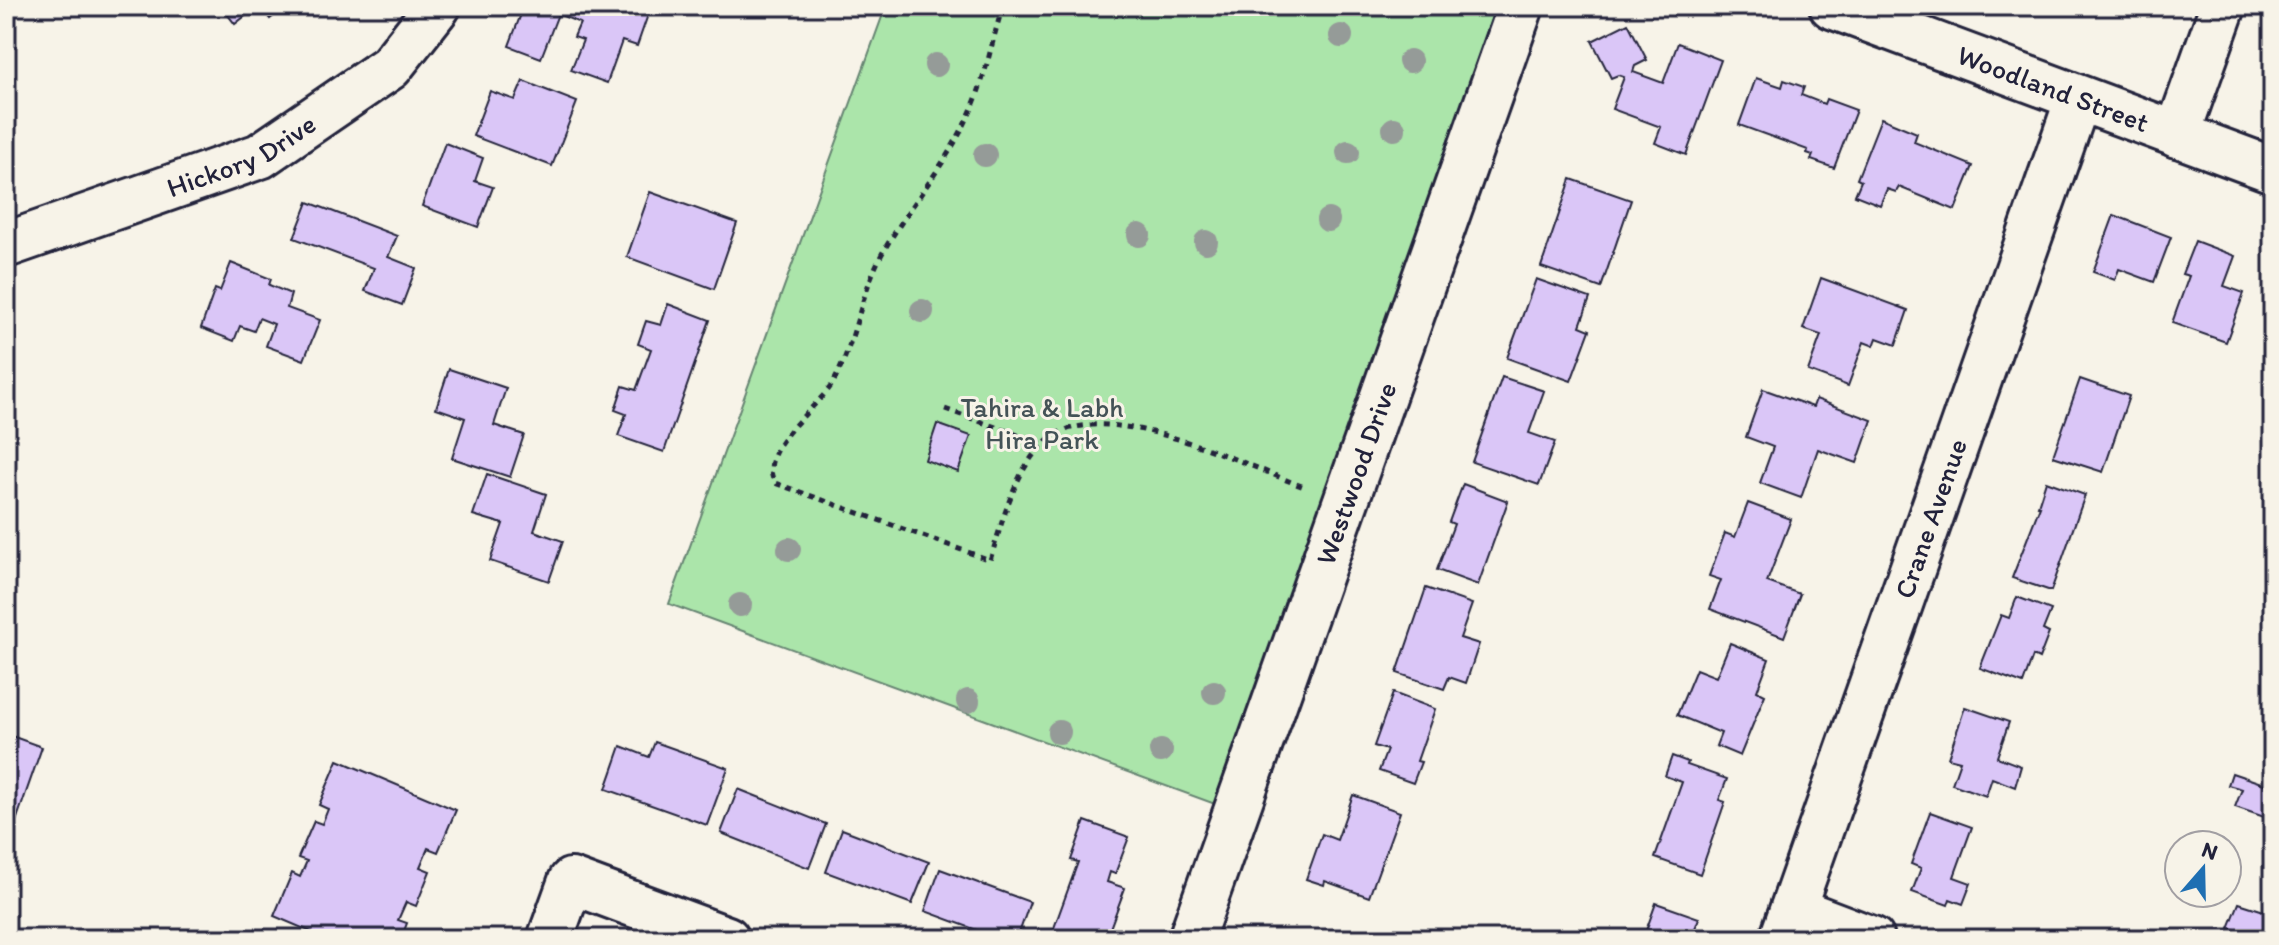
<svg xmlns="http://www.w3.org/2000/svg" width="2279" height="945" font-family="Itim,sans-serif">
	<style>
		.green { fill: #abe5aa; stroke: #668472; stroke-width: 2 }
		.building { fill: #dac6f7; stroke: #22223b; stroke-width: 2 }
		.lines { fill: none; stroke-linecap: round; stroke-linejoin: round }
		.minor-casing { stroke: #22223b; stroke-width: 50 }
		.path { stroke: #22223b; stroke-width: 5; stroke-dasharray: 6 6; stroke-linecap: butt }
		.minor { stroke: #f7f3e8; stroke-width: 44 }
		.tree { fill: #959b98 }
		.labels { text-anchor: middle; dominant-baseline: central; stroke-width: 6; stroke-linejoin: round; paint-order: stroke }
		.street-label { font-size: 28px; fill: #22223b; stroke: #f7f3e8 }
		.park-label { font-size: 28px; fill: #445357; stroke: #f7f3e8 }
	</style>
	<rect width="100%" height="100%" fill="#f7f3e8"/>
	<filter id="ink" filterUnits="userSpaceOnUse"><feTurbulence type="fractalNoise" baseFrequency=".0125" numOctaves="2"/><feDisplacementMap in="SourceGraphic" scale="16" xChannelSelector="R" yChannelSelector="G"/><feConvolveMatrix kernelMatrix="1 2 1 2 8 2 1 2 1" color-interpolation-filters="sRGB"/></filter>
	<g filter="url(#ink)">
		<!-- green -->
		<path class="green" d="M886,6H1496L1215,804L669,604Z"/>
		<!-- building -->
		<g class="building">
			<path d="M221,6H258L235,24Z"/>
			<path d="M260,6H286L270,19Z"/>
			<path d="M524,6H651L637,46L622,41L607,83L571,70L583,40L574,37L580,23L558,14L541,58L509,46Z"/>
			<path d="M1628,23L1647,60L1635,66L1633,72L1663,83L1678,43L1721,60L1686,155L1655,143L1661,127L1612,109L1624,77L1618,75L1611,78L1592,41Z"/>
			<path d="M1756,78L1782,87L1784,80L1804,87L1801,95L1824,104L1826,99L1856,110L1834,168L1811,160L1813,155L1807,153L1808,150L1739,125Z"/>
			<path d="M523,81L577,102L552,166L473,136L490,91L515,100Z"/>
			<path d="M1881,118L1917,133L1914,142L1973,166L1955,210L1899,187L1896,192L1887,189L1880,205L1855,195L1861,181L1857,179Z"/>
			<path d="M445,143L483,158L475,181L493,187L478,227L422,206Z"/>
			<path d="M1571,179L1631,200L1601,288L1541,267Z"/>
			<path d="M650,192L737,223L714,289L627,257Z"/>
			<path d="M308,202L397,236L388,257L416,268L402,305L365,291L374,268L294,238Z"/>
			<path d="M2114,215L2171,237L2154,282L2119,269L2115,280L2093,272Z"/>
			<path d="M2195,241L2235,256L2224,286L2244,293L2226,342L2172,323L2189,276L2182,274Z"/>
			<path d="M231,263L271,279L269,285L291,294L287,308L320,320L304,360L266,346L274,324L259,318L254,331L240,326L234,341L201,328L215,289L220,291Z"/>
			<path d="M1821,278L1908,310L1896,345L1877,338L1874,346L1864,342L1848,386L1808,371L1821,335L1803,329Z"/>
			<path d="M1536,279L1590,298L1580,326L1590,330L1571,381L1507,358Z"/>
			<path d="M668,304L710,320L664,452L618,436L626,414L615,410L623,386L636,390L651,349L638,344L646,321L661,325Z"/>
			<path d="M449,369L506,388L494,425L524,435L510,477L452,458L465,418L436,408Z"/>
			<path d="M1502,377L1544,391L1529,433L1555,442L1539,485L1472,462Z"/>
			<path d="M2080,379L2129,396L2103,472L2053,456Z"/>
			<path d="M1763,389L1813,407L1816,399L1872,420L1857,463L1818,449L1801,498L1760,483L1773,447L1746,437Z"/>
			<path d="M937,424L971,436L958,472L925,460Z"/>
			<path d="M487,474L546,494L534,531L563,541L549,581L490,561L503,524L473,515Z"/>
			<path d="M2046,481L2085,495L2051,591L2012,578L2040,506H2038Z"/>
			<path d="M1463,484L1508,501L1478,585L1437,570L1454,524L1449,522Z"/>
			<path d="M1748,503L1791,519L1767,582L1800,594L1784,637L1710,609L1721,580L1709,576L1725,533L1735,537Z"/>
			<path d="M1426,588L1472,604L1460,638L1479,644L1466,683L1449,677L1444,689L1397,673Z"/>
			<path d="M2017,597L2051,610L2043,630L2049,633L2039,659L2033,656L2023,684L1980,668L2001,615L2009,618Z"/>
			<path d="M1730,643L1769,659L1757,691L1765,695L1740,756L1716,746L1721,733L1677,715L1696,669L1716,677Z"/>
			<path d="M1393,693L1435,709L1417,761L1421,762L1413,783L1379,771L1387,750L1374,746Z"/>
			<path d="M1965,707L2009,722L1997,757L2021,766L2015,787L1992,778L1986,796L1952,784L1960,761L1948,758Z"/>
			<path d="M6,734L42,747L14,827L6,824Z"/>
			<path d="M655,742L728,768L707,825L606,789L621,746L649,757Z"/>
			<path d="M1672,756L1688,762L1687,765L1727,779L1719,800L1725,802L1700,874L1655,858L1682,782L1665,776Z"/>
			<path d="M338,760L456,810L438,852L428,848L420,867L430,871L416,906L406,902L398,920L407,923L401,939H311L314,933L274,916L292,873L300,877L307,861L298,858L314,821L322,824L328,809L319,805Z"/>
			<path d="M2232,773L2273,787V811L2270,819L2235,807L2242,789L2228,785Z"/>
			<path d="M738,789L826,824L809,868L721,833Z"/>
			<path d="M1353,795L1400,812L1369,897L1325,881L1324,885L1306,879L1322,834L1337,840Z"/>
			<path d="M1930,812L1972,827L1954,877L1971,883L1963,904L1950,899L1948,905L1912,892L1921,868L1911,864Z"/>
			<path d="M1085,821L1129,837L1115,874L1110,872L1107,882L1125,888L1106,939H1050L1078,862L1071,860Z"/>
			<path d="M842,829L929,862L912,904L826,872Z"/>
			<path d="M940,869L1030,902L1017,939H1001L925,911Z"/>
			<path d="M1656,903L1699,918L1691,939H1643Z"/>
			<path d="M2239,903L2267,912L2270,905L2273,906V939H2236L2239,931L2229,928Z"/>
		</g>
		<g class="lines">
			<defs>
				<g id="minor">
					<path id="s1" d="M1832,6L2273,170"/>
					<path d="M2177,135L2223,6"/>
					<path id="s2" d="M6,245L260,156L390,67L438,6"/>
					<path d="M1793,909L1872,939"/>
					<path d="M550,939L571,881L727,939"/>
					<path id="s3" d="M1191,939L1521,6"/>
					<path id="s4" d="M1782,939L2078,99"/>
				</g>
			</defs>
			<!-- minor casing -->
			<use href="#minor" class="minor-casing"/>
			<!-- path -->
			<g class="path">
				<path d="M1003,6C991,43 985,82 968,117C946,165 909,206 883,252C860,293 856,342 833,383C819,407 755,449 775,483L990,560C1003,521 1013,474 1043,444C1095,390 1245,465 1304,487"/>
				<path d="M945,409L1043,444"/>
			</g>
			<!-- minor -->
			<use href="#minor" class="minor"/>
		</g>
		<!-- trees -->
		<g class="tree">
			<circle cx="1341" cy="36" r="12"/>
			<circle cx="1410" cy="61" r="12"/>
			<circle cx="936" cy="65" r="12"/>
			<circle cx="1394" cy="129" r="12"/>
			<circle cx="1348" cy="152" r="12"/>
			<circle cx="985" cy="155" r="12"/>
			<circle cx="1328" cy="220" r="12"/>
			<circle cx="1139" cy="235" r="12"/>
			<circle cx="1206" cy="242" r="12"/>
			<circle cx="922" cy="311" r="12"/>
			<circle cx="789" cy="549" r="12"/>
			<circle cx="740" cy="605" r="12"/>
			<circle cx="1214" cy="692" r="12"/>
			<circle cx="968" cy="701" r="12"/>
			<circle cx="1059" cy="732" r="12"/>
			<circle cx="1161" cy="751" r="12"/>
		</g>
	</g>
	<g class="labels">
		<!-- street labels -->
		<g class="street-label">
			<text stroke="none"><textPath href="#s1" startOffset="236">Woodland Street</textPath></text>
			<text stroke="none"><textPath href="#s2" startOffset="252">Hickory Drive</textPath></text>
			<text stroke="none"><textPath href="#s3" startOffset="494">Westwood Drive</textPath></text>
			<text stroke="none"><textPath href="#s4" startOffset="446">Crane Avenue</textPath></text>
		</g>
		<!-- park labels -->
		<g class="park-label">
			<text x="1042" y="407">Tahira &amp; Labh<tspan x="1042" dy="32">Hira Park</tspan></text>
		</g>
	</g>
	<!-- margin -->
	<rect width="2279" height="945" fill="none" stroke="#f7f3e8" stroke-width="32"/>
	<rect x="16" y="16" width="2247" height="913" fill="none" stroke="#22223b" stroke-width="3" filter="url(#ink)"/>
	<!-- north arrow -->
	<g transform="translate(2203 869) rotate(20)"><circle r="38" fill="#f7f3e8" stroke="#a29fa3" stroke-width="2"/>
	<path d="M0-6L14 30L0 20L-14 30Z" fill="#1f6fb2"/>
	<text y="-12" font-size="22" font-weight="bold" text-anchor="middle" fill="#22223b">N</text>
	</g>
</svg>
